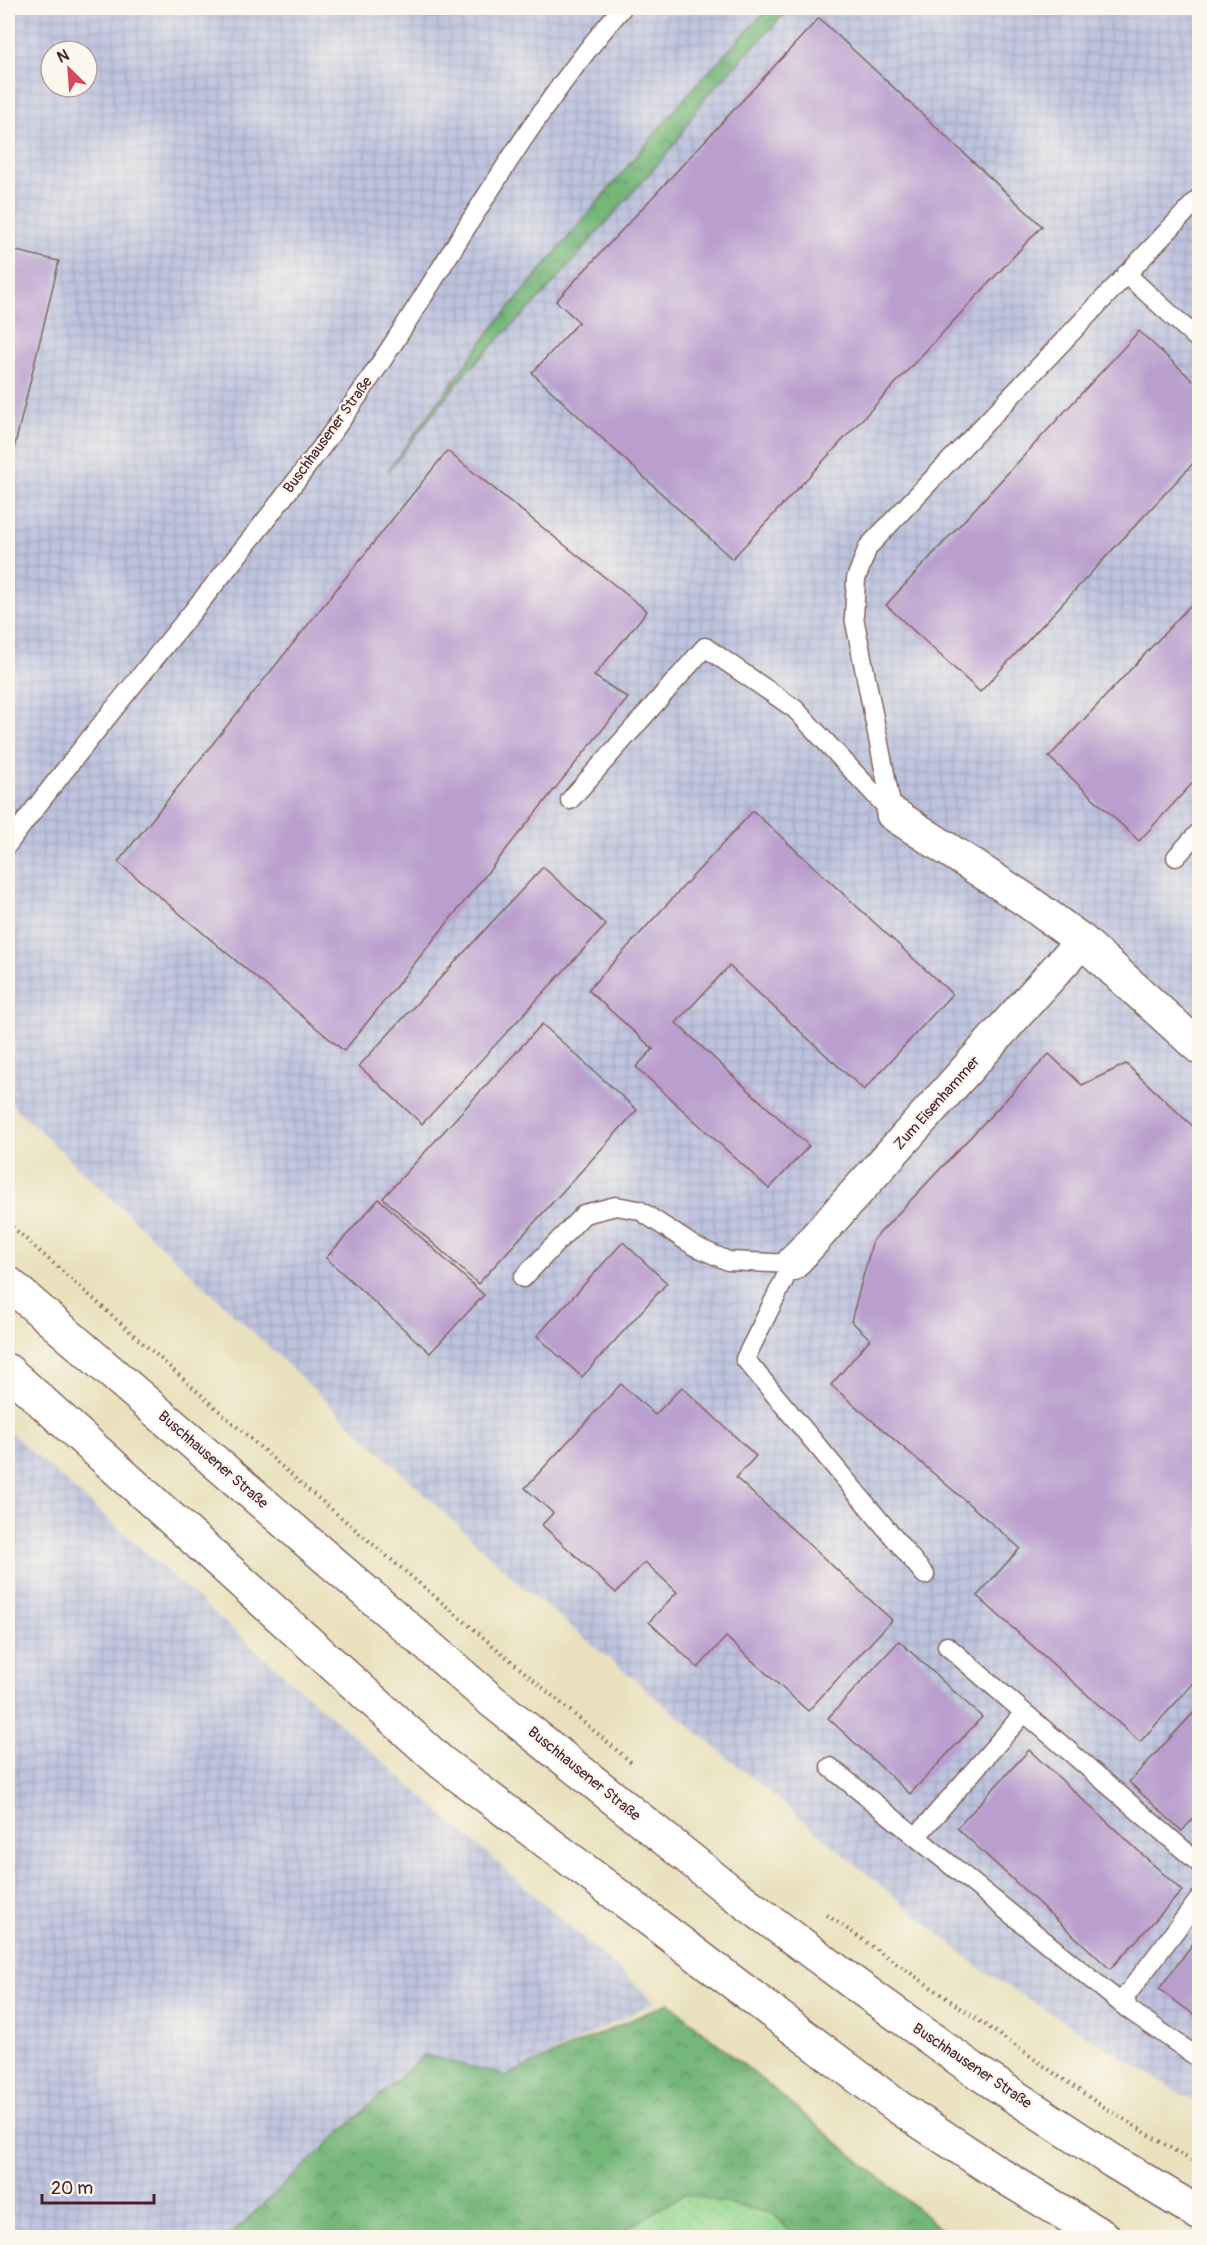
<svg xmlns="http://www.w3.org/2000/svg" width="1207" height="2245" font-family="Pangolin,sans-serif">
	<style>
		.industrial { fill: url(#industrial-grid); fill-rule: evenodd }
		.forest { fill: url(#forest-crowns); stroke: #5f6a52; stroke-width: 1.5 }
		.park { fill: url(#park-dots); stroke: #6e7a5c; stroke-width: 1.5 }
		.building { fill: #ba9fce }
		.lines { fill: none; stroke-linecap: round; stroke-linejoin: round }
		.lane-casing { stroke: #82635e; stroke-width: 21 }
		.street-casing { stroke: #82635e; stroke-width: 36 }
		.secondary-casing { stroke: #82635e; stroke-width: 36 }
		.path { stroke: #82635e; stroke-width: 4; stroke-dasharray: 1.5 4.5; stroke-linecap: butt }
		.lane { stroke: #fff; stroke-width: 18 }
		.street { stroke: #fff; stroke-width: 33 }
		.secondary { stroke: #fff; stroke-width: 33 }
		.labels { text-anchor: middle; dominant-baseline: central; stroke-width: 4.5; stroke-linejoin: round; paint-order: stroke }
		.street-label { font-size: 15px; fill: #4a1f2b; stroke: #fbf7ec }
	</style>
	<defs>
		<pattern id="industrial-grid" width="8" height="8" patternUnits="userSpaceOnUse" patternTransform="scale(1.5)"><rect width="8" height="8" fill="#bdc3de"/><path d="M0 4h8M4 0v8" fill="none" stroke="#a4a7bf"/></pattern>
		<pattern id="forest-crowns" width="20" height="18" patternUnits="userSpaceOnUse" patternTransform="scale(1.5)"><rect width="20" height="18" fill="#74b679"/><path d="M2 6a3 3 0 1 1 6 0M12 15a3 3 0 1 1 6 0" fill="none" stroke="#619363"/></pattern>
		<pattern id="park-dots" width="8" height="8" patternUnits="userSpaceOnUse" patternTransform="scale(1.5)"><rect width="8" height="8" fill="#91d58e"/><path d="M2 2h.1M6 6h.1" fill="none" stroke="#7fb67b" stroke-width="1.8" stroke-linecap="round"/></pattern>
	</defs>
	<rect width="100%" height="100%" fill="#fbf7ec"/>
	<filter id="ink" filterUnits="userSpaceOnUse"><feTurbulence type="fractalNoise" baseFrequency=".0167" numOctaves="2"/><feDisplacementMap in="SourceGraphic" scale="12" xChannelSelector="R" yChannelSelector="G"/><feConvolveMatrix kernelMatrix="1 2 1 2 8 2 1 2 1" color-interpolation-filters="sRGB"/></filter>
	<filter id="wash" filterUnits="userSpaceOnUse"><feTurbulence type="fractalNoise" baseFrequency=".008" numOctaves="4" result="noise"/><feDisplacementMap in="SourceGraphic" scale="24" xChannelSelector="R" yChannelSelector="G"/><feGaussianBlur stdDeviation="1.35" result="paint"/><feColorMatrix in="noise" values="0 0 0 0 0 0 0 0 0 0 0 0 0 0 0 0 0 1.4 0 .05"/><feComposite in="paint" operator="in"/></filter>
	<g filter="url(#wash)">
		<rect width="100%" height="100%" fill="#e9e1bd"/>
		<!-- industrial -->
		<g class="industrial">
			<path d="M8,8H1199V2105L985,1972L522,1586L8,1101ZM51,51H87V87H51Z"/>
			<path d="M8,1431L655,2002L506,2076L424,2055L227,2237H8Z"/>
		</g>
		<!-- forest -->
		<g class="forest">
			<path d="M769,8H790L701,102L675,144L543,295L467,371L388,471L491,330L694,87Z"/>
			<path d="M669,2003L951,2237H794L774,2214L684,2194L614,2237L227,2238L424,2055L506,2076Z"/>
		</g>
		<!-- park -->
		<path class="park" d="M684,2194L774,2214L794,2237H614Z"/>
		<g id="blocks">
			<!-- building -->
			<g class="building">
				<path d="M819,18L1042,226L732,559L532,373L579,322L556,301Z"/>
				<path d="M8,249L59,261L8,474Z"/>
				<path d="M1139,331L1200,387V456L980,692L886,605Z"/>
				<path d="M447,451L647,611L594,676L628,698L344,1051L118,862Z"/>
				<path d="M1200,595V775L1139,841L1049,757Z"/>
				<path d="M753,811L952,994L864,1090L729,966L676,1023L809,1146L769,1189L636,1067L653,1049L588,990Z"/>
				<path d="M543,867L606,925L422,1124L359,1066Z"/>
				<path d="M542,1024L637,1110L478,1284L383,1198Z"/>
				<path d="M1049,1054L1082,1085L1126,1064L1200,1133V1676L1140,1742L977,1596L1020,1548L831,1385L870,1339L851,1321L873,1240Z"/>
				<path d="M379,1199L484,1295L430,1353L326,1258Z"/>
				<path d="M623,1242L667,1283L582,1377L537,1336Z"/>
				<path d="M621,1384L655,1415L682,1387L756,1456L736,1478L892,1620L808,1711L726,1637L698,1668L649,1622L677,1592L645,1562L616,1593L542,1525L553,1513L525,1488Z"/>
				<path d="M899,1641L982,1717L910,1794L828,1718Z"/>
				<path d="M1200,1706V1811L1182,1831L1129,1782Z"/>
				<path d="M1029,1750L1182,1891L1110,1969L957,1828Z"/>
				<path d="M1200,1934V2019L1159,1989Z"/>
			</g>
		</g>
	</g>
	<g filter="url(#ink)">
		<use href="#blocks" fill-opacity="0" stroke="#82635e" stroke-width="1.5"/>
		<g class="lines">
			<defs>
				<g id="lane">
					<path d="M1126,274L1200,341"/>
					<path d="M570,800L705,647L795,709L893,814"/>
					<path d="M893,814L854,617L856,579L868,547L1200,197"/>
					<path d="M8,844C114,702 233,569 337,426C436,289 511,136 622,8"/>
					<path d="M1176,857L1200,831"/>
					<path d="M523,1278L584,1214L616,1206L639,1210L694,1246L728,1261L792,1264L745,1359L925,1575"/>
					<path d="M947,1646L1200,1864"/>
					<path d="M830,1767L1128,2009"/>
					<path d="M916,1837L1024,1713"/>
					<path d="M1200,1898L1125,1997L1128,2009L1200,2059"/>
				</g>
				<g id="street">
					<path d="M893,814L1027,901L1082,941"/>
					<path d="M792,1264L1082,941L1200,1048"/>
				</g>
				<g id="secondary">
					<path d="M8,1283L492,1701L730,1891L852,1982L973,2069L1114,2162L1200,2214"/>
					<path d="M8,1371L441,1762L898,2107L1001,2175L1105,2238"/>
				</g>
			</defs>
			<!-- lane casing -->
			<use href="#lane" class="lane-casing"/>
			<!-- street casing -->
			<use href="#street" class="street-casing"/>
			<!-- secondary casing -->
			<use href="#secondary" class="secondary-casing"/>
			<!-- path -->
			<g class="path">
				<path d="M8,1223L298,1481L632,1763"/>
				<path d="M827,1915L1099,2104L1200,2166"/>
			</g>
			<!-- lane -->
			<use href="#lane" class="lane"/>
			<!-- street -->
			<use href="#street" class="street"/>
			<!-- secondary -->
			<use href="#secondary" class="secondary"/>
		</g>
	</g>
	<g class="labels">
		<!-- street labels -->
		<g class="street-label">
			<text transform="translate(328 435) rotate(-54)">Buschhausener Straße</text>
			<text transform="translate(937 1103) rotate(-48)">Zum Eisenhammer</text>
			<text transform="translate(213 1460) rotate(41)">Buschhausener Straße</text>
			<text transform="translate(584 1774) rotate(39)">Buschhausener Straße</text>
			<text transform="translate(972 2066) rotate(34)">Buschhausener Straße</text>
		</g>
	</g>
	<!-- margin -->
	<rect width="1207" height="2245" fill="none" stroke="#fbf7ec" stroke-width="30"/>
	<!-- north arrow -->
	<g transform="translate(69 69) rotate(335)"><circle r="28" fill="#fbf7ec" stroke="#b4a19f" stroke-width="1.5"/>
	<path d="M0-4.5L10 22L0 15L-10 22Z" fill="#d1495b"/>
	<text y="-9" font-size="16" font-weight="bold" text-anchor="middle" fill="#4a1f2b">N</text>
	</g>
	<!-- scale -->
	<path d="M42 2194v9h112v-9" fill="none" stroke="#4a1f2b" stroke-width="3"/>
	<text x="51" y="2194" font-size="18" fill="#4a1f2b" stroke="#fbf7ec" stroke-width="4.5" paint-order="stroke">20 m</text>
</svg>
